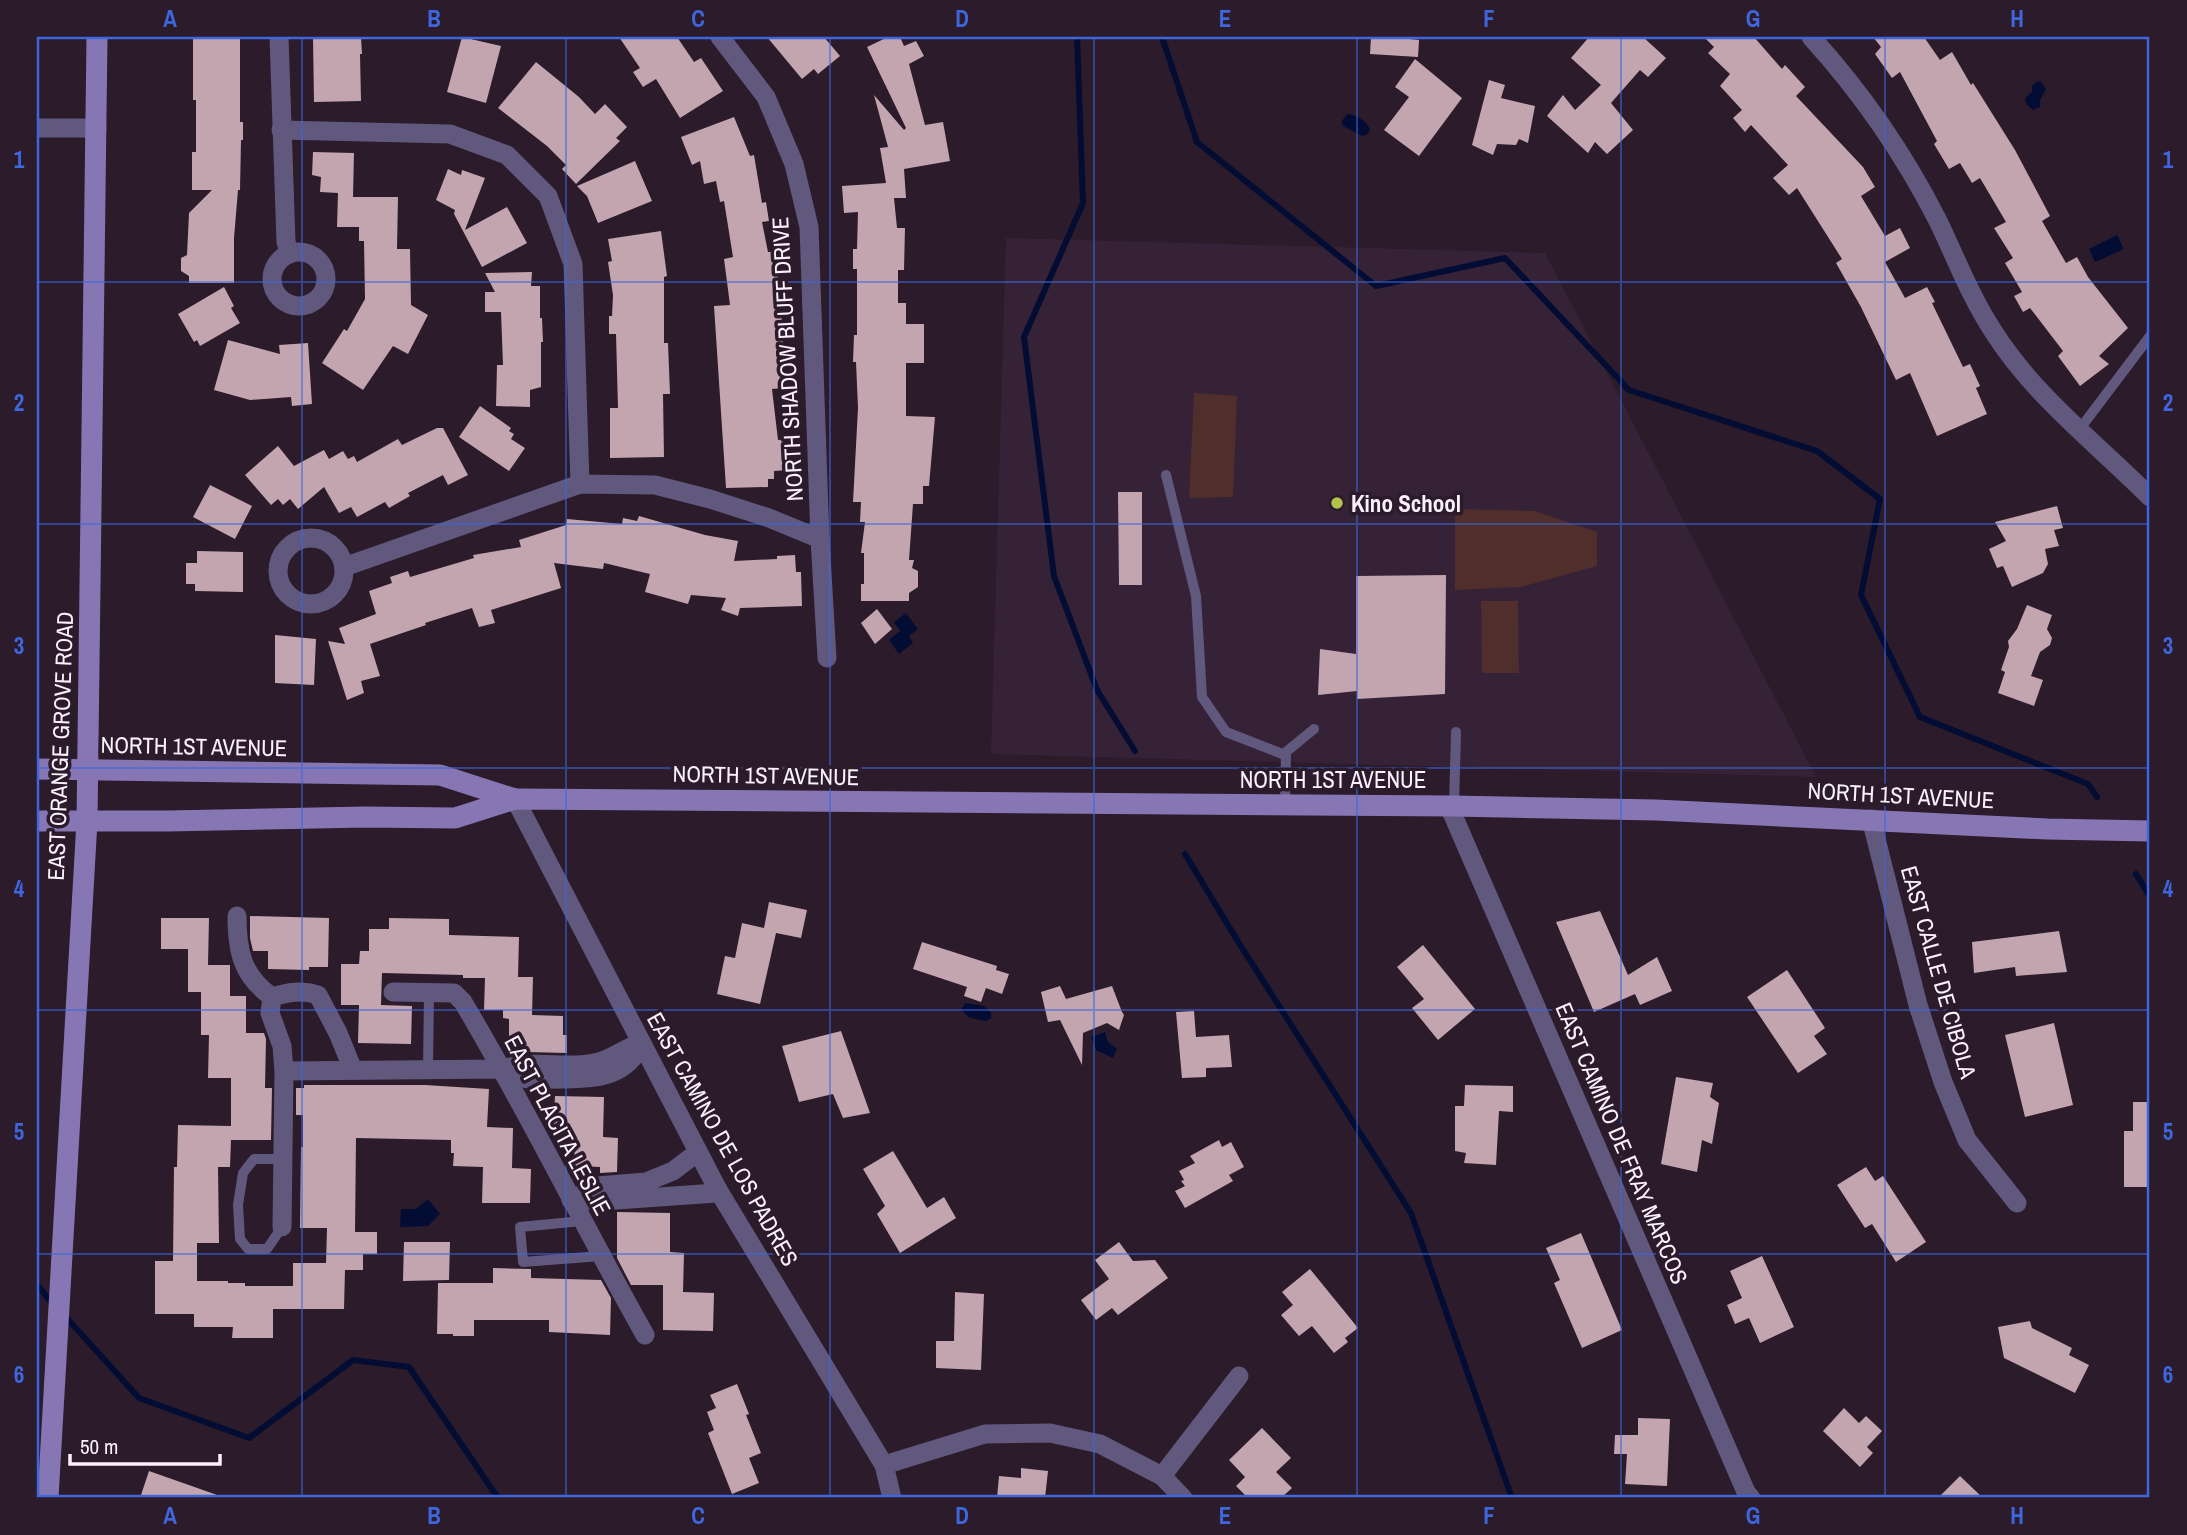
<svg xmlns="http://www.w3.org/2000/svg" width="2187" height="1535" font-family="'Archivo Narrow',sans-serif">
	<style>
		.built { fill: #362237 }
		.green { fill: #4f2e2b }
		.water { fill: #030d33 }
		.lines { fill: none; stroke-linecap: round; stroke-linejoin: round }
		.stream { stroke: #030d33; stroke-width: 6 }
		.building { fill: #c3a5af }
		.lane { stroke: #61587e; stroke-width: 10 }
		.street { stroke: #61587e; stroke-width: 19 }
		.secondary { stroke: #8677b4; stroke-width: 21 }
		.grid { fill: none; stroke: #3e66dd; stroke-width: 2; stroke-opacity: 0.55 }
		.poi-dot { fill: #b3c24b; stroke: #2b1b2b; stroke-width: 2.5 }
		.labels { text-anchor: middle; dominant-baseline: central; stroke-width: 7; stroke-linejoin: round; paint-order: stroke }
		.street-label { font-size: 23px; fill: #fcf1fc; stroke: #2b1b2b }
		.poi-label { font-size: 23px; font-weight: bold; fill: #fcf1fc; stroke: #2b1b2b; text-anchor: start }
		.neatline { fill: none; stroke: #3e66dd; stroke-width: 2.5 }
		.grid-label { font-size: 23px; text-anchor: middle; font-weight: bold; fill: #3e66dd }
	</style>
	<rect width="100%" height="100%" fill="#2b1b2b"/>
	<!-- built -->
	<path class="built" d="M1006,238L1545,253L1816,777L991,754Z"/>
	<!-- green -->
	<g class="green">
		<path d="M1194,393L1237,396L1233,497L1189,498Z"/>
		<path d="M1455,509L1535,511L1597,532V566L1521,587L1455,590Z"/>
		<path d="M1481,601H1518L1519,673H1482Z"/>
	</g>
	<!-- water -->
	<g class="water">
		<path d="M2038,81L2041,82L2046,89L2040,100V107L2033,110L2026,104L2025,98L2032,92V86Z"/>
		<path d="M1347,114C1357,115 1367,121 1370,130L1368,134L1362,136L1343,126L1342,121Z"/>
		<path d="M2117,235L2124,249L2095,262L2089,249Z"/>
		<path d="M906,613L918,629L909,636L913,643L899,654L889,640L900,631L894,622Z"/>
		<path d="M965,1003L984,1006L991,1013V1018L986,1021L970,1018L961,1010Z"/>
		<path d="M1105,1032L1108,1042L1117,1049L1113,1058L1096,1050L1091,1037Z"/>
		<path d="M428,1199L440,1214L428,1226L400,1227L401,1209H416Z"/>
	</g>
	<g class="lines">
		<!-- stream -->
		<g class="stream">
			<path d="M1077,37L1083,203L1024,337L1054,576L1097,690L1135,751"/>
			<path d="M1162,37L1197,142L1376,286L1505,258L1629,390L1817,451L1880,499L1861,595L1920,717L2088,784L2097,797"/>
			<path d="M1185,854L1237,940L1411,1213L1512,1498"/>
			<path d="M2136,874L2150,897"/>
			<path d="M37,1285L54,1305"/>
			<path d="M64,1315L139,1398L249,1438L353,1360L409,1367L498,1498"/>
		</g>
	</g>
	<!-- building -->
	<g class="building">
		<path d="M193,37H240V122H243V140H241L240,190H238L234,238V283H189V276L181,271V258L187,255L189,213L212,190H192V152H196V100H193Z"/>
		<path d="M313,37H361L362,54H360L361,101L314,102Z"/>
		<path d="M462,37L501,46L486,103L447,92Z"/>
		<path d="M619,37H677L694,62L701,58L723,91L680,118L656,79L643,87L633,72L640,68Z"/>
		<path d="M767,37H824L840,56L818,74L814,69L802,79Z"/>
		<path d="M888,37H900L904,46L916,41L924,56L909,64L925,125L943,122L950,161L904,169L906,198H894L897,228H905L904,270H898V303H906V324H924V363H906V416L935,417L929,486H923V504H913L909,560H914L912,568L918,571V587L909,593V601H861V584H864V553H861L865,522H860L861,502H853L858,408L856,362H853L854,335H857V269H853V249H857L858,212L844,213L842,186L886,183L880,148L888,147L874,95L904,130L906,128L867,47Z"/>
		<path d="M1371,37H1411L1410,39L1419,40L1418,57L1370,54Z"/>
		<path d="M1589,37H1643L1666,58L1648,77L1640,70L1611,103L1633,130L1607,154L1595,142L1588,153L1547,116L1563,95L1575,110L1601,85L1571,58Z"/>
		<path d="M1704,37H1754L1782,69L1785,65L1805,87L1796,96L1863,167L1875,187L1861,196L1885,236L1900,228L1910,248L1885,262L1905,298L1927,287L1935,302L1932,303L1963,367L1970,364L1980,386L1976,388L1987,414L1937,436L1910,373L1896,380L1861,307L1836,263L1842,259L1797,188L1789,195L1773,178L1788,165L1751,125L1745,132L1733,118L1742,110L1720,86L1730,74L1708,53L1714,47Z"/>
		<path d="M1873,37H1924L1940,60L1952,52L1971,85L1973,83L2015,150L2050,216L2042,221L2066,263L2077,257L2088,277L2128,328L2099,356L2109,364L2080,386L2058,356L2063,351L2030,308L2023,312L2014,296L2022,292L2005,263L2013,258L1994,228L2006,222L1980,178L1972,183L1960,163L1949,169L1934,144L1937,141L1900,72L1892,78L1875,54L1881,47Z"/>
		<path d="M1415,59L1462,98L1419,156L1384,130L1409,97L1395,87Z"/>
		<path d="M536,62L579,97L595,114L605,104L627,127L616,138L620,141L576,184L562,169L566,165L547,146L498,108Z"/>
		<path d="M1489,80L1505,85L1501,98L1535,106L1528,143L1519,139L1516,145L1497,144L1493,155L1472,145Z"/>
		<path d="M734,117L750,156L754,155L762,203L766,202L769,221L762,222L768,252H774L780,289L783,343H780L784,388L772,389L778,440L789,439V470L774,471V479H768V487L726,488L714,306L730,305L724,259L733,257L724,201L720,202L716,181L704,184L700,161L692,165L681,137Z"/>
		<path d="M313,152L354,153L353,197H398L397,249H410L411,305L428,315L408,354L393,346L363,390L322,363L344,329L347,331L365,299L364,241H359V227H337L338,193L320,192L321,177L312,175Z"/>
		<path d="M635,161L652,201L598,223L587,196L577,186Z"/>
		<path d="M448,169L461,175L462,170L485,178L465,230L507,207L527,243L482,267L454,214L455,210L436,200Z"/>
		<path d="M661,231L667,276L664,277V343H668L670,394H663L664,457L610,458V408H618L616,334H609V316H612L613,295L608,262L612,261L608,239Z"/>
		<path d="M532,272L531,286H540V318H542L543,342H541V387L530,390V407L496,406L497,365H503L501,312H485V292H495L485,273Z"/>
		<path d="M224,287L234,306L231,308L240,323L200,346L197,340L194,342L178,314Z"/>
		<path d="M228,340L280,354L279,345L308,343L312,404L292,406L291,397L250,400L214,390Z"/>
		<path d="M480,406L511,428L509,431L514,434L511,439L525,448L509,471L459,437Z"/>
		<path d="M437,428H443L468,475L448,485L443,475L408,493L410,496L389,508L385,502L357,517L351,507L339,513L324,487L298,509L290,499L283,505L278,499L271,505L245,475L278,446L294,466L324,450L329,459L343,451L348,459L354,456L357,462L398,439L402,445Z"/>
		<path d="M210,485L252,506L235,539L193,517Z"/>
		<path d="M1118,492H1142V585H1119Z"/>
		<path d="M2057,506L2063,528L2054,530L2059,546L2045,549L2048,564L2043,573L2012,587L2003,566L1997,568L1989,549L2006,541L1995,522Z"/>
		<path d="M639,516L705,535L738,541L734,561L777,559V556L795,555L796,572H801L802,606L740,608L738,616L721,610L726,598L691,595L688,604L645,592L650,574L604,563L603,569L554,563L561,588L491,610L495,623L479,627L472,608L425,623L426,625L370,644L380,676L361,681L364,693L347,700L328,641L345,644L339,628L376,614L369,591L392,583L390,577L408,571L410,577L474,558L473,555L521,547L519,540L566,525L567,519L622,524L623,518L637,521Z"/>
		<path d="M197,551L243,552V592L195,591V584H186V563H197Z"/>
		<path d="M1446,575L1445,694L1357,699V691L1318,695L1320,649L1356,654V576Z"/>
		<path d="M2027,605L2052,615L2047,629L2052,638L2050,645L2040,652L2031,676L2043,680L2034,706L1998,693L2005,672L2001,670L2009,647L2008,641L2017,629Z"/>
		<path d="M877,609L892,629L875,644L861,623Z"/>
		<path d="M275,635L316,639L314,685L275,683Z"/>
		<path d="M769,902L807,910L801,938L776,933L760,1004L717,994L725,956L735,958L742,923L764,928Z"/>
		<path d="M1600,911L1628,975L1657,957L1672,991L1640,1005L1635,994L1594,1012L1556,922Z"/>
		<path d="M250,916L329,918L328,967H309V970L268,969V951H253L250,938Z"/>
		<path d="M161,918H209L208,965H230V996H246V1033H264L266,1039L265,1088H272L271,1140H231L230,1167H218L219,1243H197V1281H228V1283H245V1286H293V1263H326L327,1228H300L301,1147H303V1115H296V1088H304V1085H425L489,1089L487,1127L513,1128L512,1168L531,1169L530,1203H482L483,1167L453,1166L454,1153H451V1140L356,1138L355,1232H377V1254H363V1270H345L344,1309H273V1338H232L233,1327H194V1314H155V1261H173L174,1167H177L178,1125L231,1126V1078H208L209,1035H201V992H188V949H161Z"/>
		<path d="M389,918L449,919V935L519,937L518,977H533L532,1015L563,1016V1035H567V1053L527,1052L509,1055V1019L503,1018V1010H484L485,978H463V975L382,973L381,1005L412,1006L411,1044L358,1043L359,1005H341V964H359L360,951H369V929H389Z"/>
		<path d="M2059,931L2067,972L2016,976L2015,967L1974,973L1972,942Z"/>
		<path d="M922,942L997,966L996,970L1009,974L1002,994L986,988L981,1002L964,996L967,987L913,969Z"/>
		<path d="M1423,945L1475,1009L1438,1040L1412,1008L1424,999L1397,967Z"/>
		<path d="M1787,970L1825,1028L1814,1036L1827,1054L1798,1073L1747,997Z"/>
		<path d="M1060,986L1066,999L1112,986L1122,1012L1124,1015L1119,1030L1107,1023L1083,1033L1082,1065L1060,1020L1048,1022L1041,992Z"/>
		<path d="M1194,1011L1196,1037L1229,1035L1232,1067L1206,1068V1077L1182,1078L1176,1012Z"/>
		<path d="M2054,1023L2073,1105L2025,1117L2005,1035Z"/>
		<path d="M841,1031L870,1113L843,1118L833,1094L799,1102L782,1046Z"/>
		<path d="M1676,1077L1713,1083L1710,1097L1719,1103L1712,1144L1702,1140L1697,1172L1661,1164Z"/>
		<path d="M1465,1085L1513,1086V1112L1499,1111L1496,1165L1464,1163L1466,1153L1455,1151V1106H1464Z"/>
		<path d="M555,1096L604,1097L603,1137L618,1138L617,1172L600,1173V1167L574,1166L575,1136H553Z"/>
		<path d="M2133,1102H2150V1187H2124V1131H2133Z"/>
		<path d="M1219,1140L1222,1147L1231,1142L1244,1167L1229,1175L1233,1181L1185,1208L1175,1191L1185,1186L1181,1181L1184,1180L1179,1171L1195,1163L1190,1156Z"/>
		<path d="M893,1151L927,1208L944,1197L956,1218L900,1253L877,1214L885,1206L863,1169Z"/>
		<path d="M1866,1167L1875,1181L1883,1176L1926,1242L1896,1262L1872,1224L1865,1228L1837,1185Z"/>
		<path d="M617,1212L670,1213V1252L684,1253L683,1292L714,1293L713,1331L663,1330V1285H631L617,1258Z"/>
		<path d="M1581,1233L1622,1330L1582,1348L1554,1283L1560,1280L1546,1248Z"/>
		<path d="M404,1242H450L449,1280L403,1281Z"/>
		<path d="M1119,1242L1133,1261L1155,1260L1168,1278L1118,1315L1112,1308L1096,1320L1081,1300L1109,1279L1095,1260Z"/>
		<path d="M1762,1256L1794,1327L1760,1343L1749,1318L1735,1324L1727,1305L1742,1298L1730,1271Z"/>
		<path d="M493,1268L531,1269V1278L601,1280L611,1298L610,1335L549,1332V1320H474V1336H453V1334H437L438,1283H493Z"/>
		<path d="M1310,1269L1358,1328L1345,1338L1348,1342L1334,1353L1312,1326L1299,1336L1281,1315L1293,1305L1282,1292Z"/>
		<path d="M955,1292L984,1294L981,1370L936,1368V1341H954Z"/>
		<path d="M2030,1321L2032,1328L2072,1348L2069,1355L2089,1365L2075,1393L2004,1358L1998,1327Z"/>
		<path d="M737,1384L749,1414L746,1415L761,1453L749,1458L759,1483L732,1494L708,1433L714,1430L707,1412L716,1408L710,1395Z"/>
		<path d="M1844,1408L1859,1423L1866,1416L1882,1431L1867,1447L1873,1453L1860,1467L1823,1431Z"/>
		<path d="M1638,1418L1670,1419L1667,1486L1625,1484L1627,1454H1614L1615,1435H1638Z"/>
		<path d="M1262,1428L1291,1458L1276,1472L1292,1488L1281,1498H1248L1236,1486L1245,1477L1229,1460Z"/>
		<path d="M1021,1468L1048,1471L1045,1498H997L999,1476L1021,1478Z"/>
		<path d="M149,1471L220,1496L219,1498H140Z"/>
		<path d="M1960,1476L1983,1498H1938Z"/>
	</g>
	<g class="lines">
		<!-- lane -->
		<g class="lane">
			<path d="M2079,430L2150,336"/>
			<path d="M1166,475L1196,596L1202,697L1226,732L1285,755"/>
			<path d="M1285,805L1286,752L1314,729"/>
			<path d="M1454,806L1456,732"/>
			<path d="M428,1070L429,992"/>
			<path d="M582,1221L520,1227L523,1262L601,1256"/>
			<path d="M282,1227L267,1249H248L240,1239L238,1205L243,1173L254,1159H283"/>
		</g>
		<!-- street -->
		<g class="street">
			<path d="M279,37L286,242L290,254"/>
			<path d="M720,37L766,97L794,164L809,227L820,539L827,658"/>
			<path d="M1811,37C1861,92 1904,154 1938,221C1956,258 1970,296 1993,331C2035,397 2095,442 2150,497"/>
			<path d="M37,128H97"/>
			<path d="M281,130L450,134L507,155L548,196L573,264L580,484"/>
			<circle cx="299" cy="279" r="27"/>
			<circle cx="311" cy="571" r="33"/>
			<path d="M344,567L580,484L655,485L710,499L769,518L820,539"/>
			<path d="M515,799L718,1190L884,1465L892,1498"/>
			<path d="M1449,806L1746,1492L1751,1498"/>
			<path d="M1871,819L1918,1005L1943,1082L1967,1140L2017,1203"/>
			<path d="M237,916C237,951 242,976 272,997"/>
			<path d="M393,992L454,993L463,1002C528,1111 583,1225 645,1335"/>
			<path d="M272,997C288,992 302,990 318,995L338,1033L353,1070"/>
			<path d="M272,997L270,1013L282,1046L284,1071"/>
			<path d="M698,1152L673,1171L646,1182L597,1186L571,1200L602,1201L716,1193L718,1190"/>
			<path d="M282,1227L284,1071L503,1069C534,1058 570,1071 602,1061C616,1056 627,1047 642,1043C626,1078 596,1078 562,1079C535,1079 526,1083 503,1069"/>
			<path d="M884,1465L985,1434L1050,1433L1100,1444L1162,1476L1183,1498"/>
			<path d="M1162,1476L1239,1376"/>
		</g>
		<!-- secondary -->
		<g class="secondary">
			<path d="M37,769L440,775L515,799"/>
			<path d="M37,821H167L365,817L455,818L515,799L1454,806L1656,810L2047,829L2150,831"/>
			<path d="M48,1498L87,821L97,37"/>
		</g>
	</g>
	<!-- grid -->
	<path class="grid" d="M302,37V1498M566,37V1498M830,37V1498M1094,37V1498M1357,37V1498M1621,37V1498M1885,37V1498M37,282H2150M37,524H2150M37,768H2150M37,1010H2150M37,1254H2150"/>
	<!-- markers -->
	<circle class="poi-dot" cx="1337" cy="503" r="7"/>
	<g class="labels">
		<!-- street labels -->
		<g class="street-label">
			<text transform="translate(787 359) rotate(-93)">NORTH SHADOW BLUFF DRIVE</text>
			<text transform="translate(60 746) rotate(-88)">EAST ORANGE GROVE ROAD</text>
			<text transform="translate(194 746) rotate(1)">NORTH 1ST AVENUE</text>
			<text transform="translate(766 775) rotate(1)">NORTH 1ST AVENUE</text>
			<text x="1333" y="779">NORTH 1ST AVENUE</text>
			<text transform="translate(1901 795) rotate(3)">NORTH 1ST AVENUE</text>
			<text transform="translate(1939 972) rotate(74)">EAST CALLE DE CIBOLA</text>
			<text transform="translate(558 1125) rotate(62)">EAST PLACITA LESLIE</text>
			<text transform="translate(723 1139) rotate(61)">EAST CAMINO DE LOS PADRES</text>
			<text transform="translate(1622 1143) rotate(67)">EAST CAMINO DE FRAY MARCOS</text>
		</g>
		<!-- poi labels -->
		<g class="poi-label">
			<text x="1351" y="503">Kino School</text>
		</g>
	</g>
	<!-- border -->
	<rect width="2187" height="1535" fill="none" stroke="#2b1b2b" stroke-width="77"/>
	<!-- scale -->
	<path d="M70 1454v10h150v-10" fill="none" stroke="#fcf1fc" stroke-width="3.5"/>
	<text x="80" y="1454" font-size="21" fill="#fcf1fc" stroke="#2b1b2b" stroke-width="5" paint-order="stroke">50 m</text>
	<rect x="38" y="38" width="2110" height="1458" class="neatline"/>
	<g class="grid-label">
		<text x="170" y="27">A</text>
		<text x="434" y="27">B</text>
		<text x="698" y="27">C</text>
		<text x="962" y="27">D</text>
		<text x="1225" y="27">E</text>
		<text x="1489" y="27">F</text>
		<text x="1753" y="27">G</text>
		<text x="2017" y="27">H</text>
		<text x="19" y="168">1</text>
		<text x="2168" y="168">1</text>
		<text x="19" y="411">2</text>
		<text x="2168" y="411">2</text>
		<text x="19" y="654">3</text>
		<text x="2168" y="654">3</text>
		<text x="19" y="897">4</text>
		<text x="2168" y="897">4</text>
		<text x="19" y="1140">5</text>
		<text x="2168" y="1140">5</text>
		<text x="19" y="1383">6</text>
		<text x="2168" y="1383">6</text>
		<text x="170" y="1524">A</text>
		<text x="434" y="1524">B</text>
		<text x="698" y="1524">C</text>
		<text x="962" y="1524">D</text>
		<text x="1225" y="1524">E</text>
		<text x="1489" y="1524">F</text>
		<text x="1753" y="1524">G</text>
		<text x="2017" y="1524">H</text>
	</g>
</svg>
